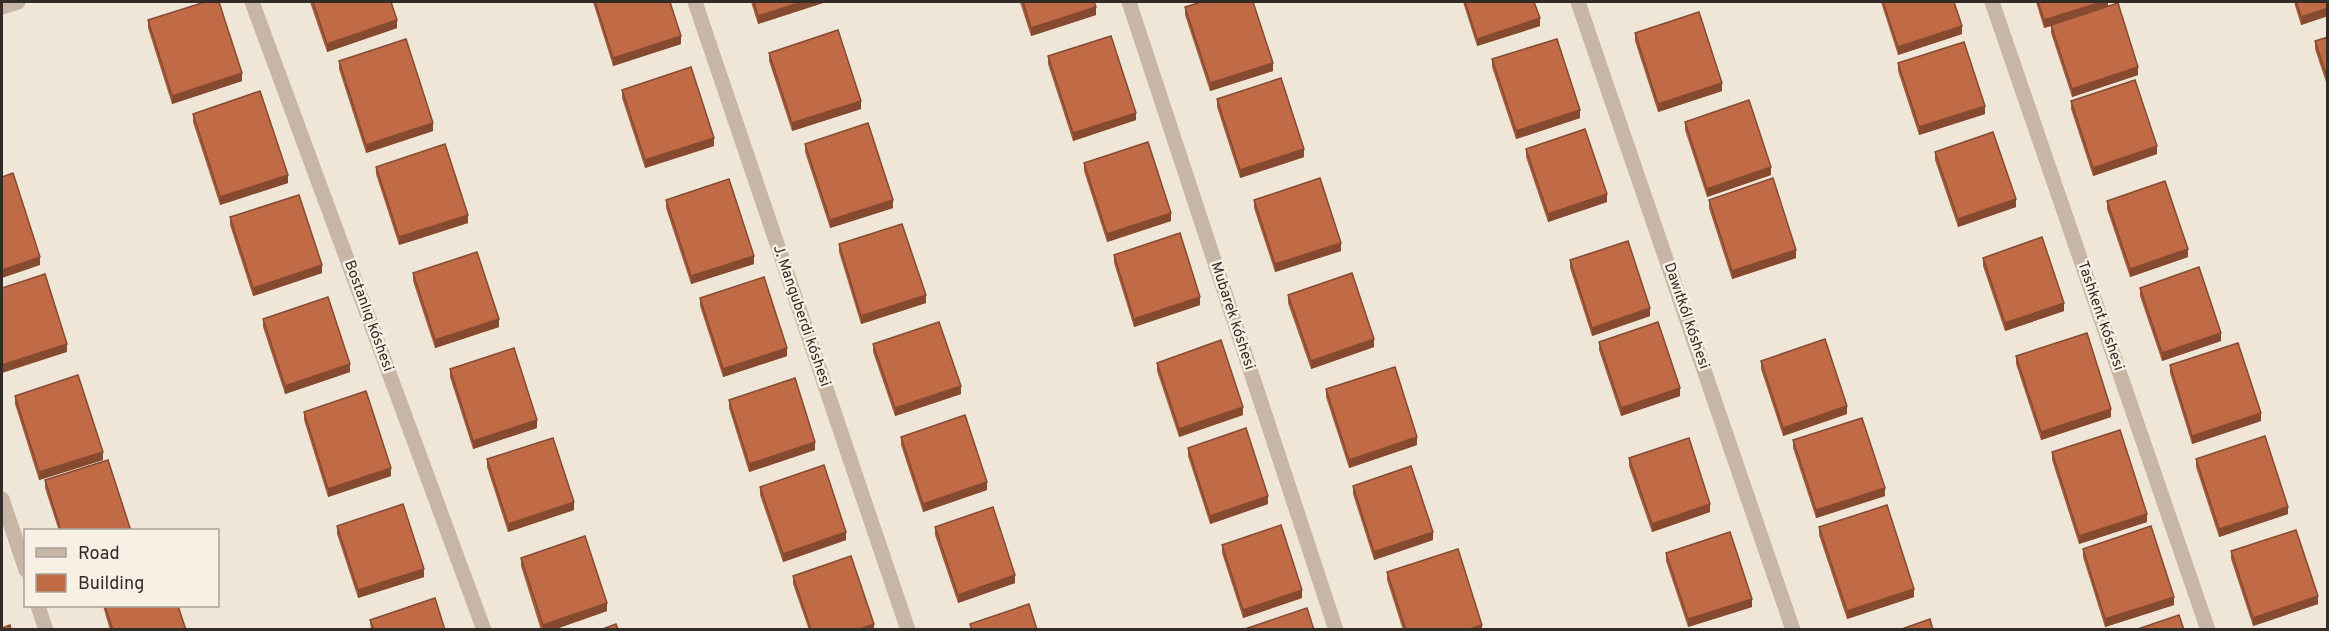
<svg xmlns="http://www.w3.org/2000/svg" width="2329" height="631" font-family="Overpass,sans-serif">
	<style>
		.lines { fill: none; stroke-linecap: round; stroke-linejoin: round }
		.street { stroke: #c7b6a5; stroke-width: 15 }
		.wall { fill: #a55b3c }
		.shaded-wall { fill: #864a31 }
		.building { fill: #c06a46; stroke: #864a31; stroke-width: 1.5 }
		.labels { text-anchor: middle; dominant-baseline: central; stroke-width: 5; stroke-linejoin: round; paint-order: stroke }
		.street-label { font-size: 15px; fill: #332b26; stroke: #f8f0e4 }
	</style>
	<rect width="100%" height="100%" fill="#efe6d8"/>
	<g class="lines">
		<!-- street -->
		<g class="street">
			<path d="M252,2L484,630"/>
			<path d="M695,2L908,630"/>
			<path d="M1129,2L1336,630"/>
			<path d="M1578,2L1793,630"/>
			<path d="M1992,2L2208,630"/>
			<path d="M2,7L18,2"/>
			<path d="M2,499L26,570"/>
			<path d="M38,606L46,630"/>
		</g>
	</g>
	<!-- wall -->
	<g class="wall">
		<path d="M310,2H391L397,28L327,52Z"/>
		<path d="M593,2H670L681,44L613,66Z"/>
		<path d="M751,2H826L758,24Z"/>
		<path d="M1020,2H1094L1096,15L1031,36Z"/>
		<path d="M1463,2H1534L1540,26L1477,46Z"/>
		<path d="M1881,2H1954L1962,34L1898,55Z"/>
		<path d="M2036,2H2108V6L2138,75L2072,97L2051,33V26L2044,28Z"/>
		<path d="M2294,2H2328V16L2301,25Z"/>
		<path d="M1185,7L1273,71L1210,91L1185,15Z"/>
		<path d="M148,20L242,81L172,104L148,28Z"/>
		<path d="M1635,33L1722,91L1658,112L1635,41Z"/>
		<path d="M2328,37V88L2315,49V41Z"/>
		<path d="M769,53L861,109L792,131L769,61Z"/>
		<path d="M1048,56L1136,120L1073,141L1048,64Z"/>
		<path d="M1492,59L1580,118L1516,139L1492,67Z"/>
		<path d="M339,61L433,131L366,153L339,69Z"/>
		<path d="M1898,63L1985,114L1919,135L1898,71Z"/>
		<path d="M622,90L714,146L645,168L622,98Z"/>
		<path d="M1217,99L1304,157L1240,178L1217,107Z"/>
		<path d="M2071,101L2157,154L2093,176L2071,109Z"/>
		<path d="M193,114L288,183L220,205L193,122Z"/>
		<path d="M1685,122L1771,175L1707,197L1685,130Z"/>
		<path d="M805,144L893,208L830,228L805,152Z"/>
		<path d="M1526,149L1607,202L1548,222L1526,157Z"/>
		<path d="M1935,152L2016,207L1958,227L1935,160Z"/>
		<path d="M1084,163L1171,221L1107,242L1084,171Z"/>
		<path d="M376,167L468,223L399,245L376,174Z"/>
		<path d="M666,200L754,264L691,284L666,208Z"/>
		<path d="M1254,200L1341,251L1275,272L1254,208Z"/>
		<path d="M1709,200L1796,258L1732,279L1709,208Z"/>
		<path d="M2107,201L2188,257L2130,277L2107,209Z"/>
		<path d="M230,217L322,273L253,296L230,225Z"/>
		<path d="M839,244L926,303L861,324L839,252Z"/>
		<path d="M1114,255L1200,305L1134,327L1114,263Z"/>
		<path d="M1983,258L2064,311L2005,331L1983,266Z"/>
		<path d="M1570,260L1650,316L1592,336L1570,268Z"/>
		<path d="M413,273L499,327L435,348L413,281Z"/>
		<path d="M2140,288L2221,341L2162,361L2140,296Z"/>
		<path d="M1288,295L1374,347L1311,369L1288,303Z"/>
		<path d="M700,298L787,356L723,377L700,306Z"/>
		<path d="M263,319L350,372L285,394L263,327Z"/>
		<path d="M1599,342L1680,396L1621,416L1599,350Z"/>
		<path d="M873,344L961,394L895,416L873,352Z"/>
		<path d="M2016,356L2111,417L2041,440L2016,364Z"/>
		<path d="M1761,361L1847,414L1783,436L1761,369Z"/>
		<path d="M1157,363L1243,415L1179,437L1157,371Z"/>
		<path d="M2170,365L2261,421L2192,444L2170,373Z"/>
		<path d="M450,369L537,428L473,449L450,377Z"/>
		<path d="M1326,389L1417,445L1349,468L1326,397Z"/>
		<path d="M15,396L103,460L39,480L15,404Z"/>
		<path d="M729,400L815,450L749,472L729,408Z"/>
		<path d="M304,412L391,476L328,497L304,420Z"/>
		<path d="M901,437L987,490L923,512L901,445Z"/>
		<path d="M1793,440L1885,496L1816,518L1793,448Z"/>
		<path d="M1188,448L1268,504L1210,524L1188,456Z"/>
		<path d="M2052,452L2147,522L2079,544L2052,460Z"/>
		<path d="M1629,458L1710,512L1652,532L1629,466Z"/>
		<path d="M487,459L574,510L508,532L487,467Z"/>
		<path d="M2196,459L2288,514L2219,537L2196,467Z"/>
		<path d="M45,480L131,531H59L45,488Z"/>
		<path d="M1353,486L1433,540L1374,560L1353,494Z"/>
		<path d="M760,487L846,540L783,562L760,495Z"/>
		<path d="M337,526L424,577L358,598L337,534Z"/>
		<path d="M935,527L1015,583L958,603L935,535Z"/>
		<path d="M1819,527L1914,597L1847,619L1819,535Z"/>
		<path d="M1222,545L1302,598L1243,618L1222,553Z"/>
		<path d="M2083,549L2174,605L2105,627L2083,557Z"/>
		<path d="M2231,551L2318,604L2253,626L2231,559Z"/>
		<path d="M1666,553L1752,607L1688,627L1666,561Z"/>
		<path d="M521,558L607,611L553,630H541L521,566Z"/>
		<path d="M1387,572L1482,630H1403L1387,580Z"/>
		<path d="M793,576L874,630H809L793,584Z"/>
		<path d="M103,606H178L186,630H110Z"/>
		<path d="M370,620L445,630H371Z"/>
	</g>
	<!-- shaded-wall -->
	<g class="shaded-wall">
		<path d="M802,2H826L758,24V16Z"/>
		<path d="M2102,2H2108V8L2044,28V20Z"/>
		<path d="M1096,7V15L1031,36V28Z"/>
		<path d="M2328,8V16L2301,25V17Z"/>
		<path d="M1540,18V26L1477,46V39Z"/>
		<path d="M397,20V28L327,52V44Z"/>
		<path d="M1962,26V34L1898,55V47Z"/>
		<path d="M681,36V44L613,66V58Z"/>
		<path d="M1273,63V71L1210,91V83Z"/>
		<path d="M2138,67V75L2072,97V89Z"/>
		<path d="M242,73V81L172,104V96Z"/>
		<path d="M1722,83V91L1658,112V104Z"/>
		<path d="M861,101V109L792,131V123Z"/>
		<path d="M1985,106V114L1919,135V127Z"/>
		<path d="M1580,110V118L1516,139V131Z"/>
		<path d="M1136,113V120L1073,141V133Z"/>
		<path d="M433,123V131L366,153V145Z"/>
		<path d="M714,138V146L645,168V160Z"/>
		<path d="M2157,146V154L2093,176V168Z"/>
		<path d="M1304,149V157L1240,178V170Z"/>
		<path d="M1771,167V175L1707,197V189Z"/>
		<path d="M288,175V183L220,205V197Z"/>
		<path d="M1607,194V202L1548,222V214Z"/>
		<path d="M2016,199V207L1958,227V219Z"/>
		<path d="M893,200V208L830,228V220Z"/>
		<path d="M1171,213V221L1107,242V234Z"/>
		<path d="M468,215V223L399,245V237Z"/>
		<path d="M1341,243V251L1275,272V264Z"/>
		<path d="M2188,249V257L2130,277V269Z"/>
		<path d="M1796,250V258L1732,279V271Z"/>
		<path d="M754,256V264L691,284V276Z"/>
		<path d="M40,257V265L2,278V270Z"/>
		<path d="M322,265V273L253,296V288Z"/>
		<path d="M926,295V303L861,324V316Z"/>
		<path d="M1200,297V305L1134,327V319Z"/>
		<path d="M2064,303V311L2005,331V323Z"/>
		<path d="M1650,308V316L1592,336V328Z"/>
		<path d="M499,319V327L435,348V340Z"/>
		<path d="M2221,333V341L2162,361V353Z"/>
		<path d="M1374,339V347L1311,369V361Z"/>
		<path d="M67,344V352L2,373V365Z"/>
		<path d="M787,348V356L723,377V369Z"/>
		<path d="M350,364V372L285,394V386Z"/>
		<path d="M961,386V394L895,416V408Z"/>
		<path d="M1680,388V396L1621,416V408Z"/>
		<path d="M1847,406V414L1783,436V428Z"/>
		<path d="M1243,407V415L1179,437V429Z"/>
		<path d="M2111,409V417L2041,440V432Z"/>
		<path d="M2261,413V421L2192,444V436Z"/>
		<path d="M537,420V428L473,449V441Z"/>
		<path d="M1417,437V445L1349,468V460Z"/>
		<path d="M815,442V450L749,472V464Z"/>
		<path d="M103,452V460L39,480V472Z"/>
		<path d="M391,468V476L328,497V489Z"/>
		<path d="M987,482V490L923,512V504Z"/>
		<path d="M1885,488V496L1816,518V510Z"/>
		<path d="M1268,496V504L1210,524V516Z"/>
		<path d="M574,502V510L508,532V524Z"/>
		<path d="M1710,504V512L1652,532V524Z"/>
		<path d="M2288,507V514L2219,537V529Z"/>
		<path d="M2147,514V522L2079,544V536Z"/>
		<path d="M846,532V540L783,562V554Z"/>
		<path d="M1433,532V540L1374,560V552Z"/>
		<path d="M424,569V577L358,598V590Z"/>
		<path d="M1015,575V583L958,603V595Z"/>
		<path d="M1914,589V597L1847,619V611Z"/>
		<path d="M1302,590V598L1243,618V610Z"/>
		<path d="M2318,596V604L2253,626V618Z"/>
		<path d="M2174,597V605L2105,627V619Z"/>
		<path d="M1752,599V607L1688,627V619Z"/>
		<path d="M607,603V611L553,630H543V625Z"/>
		<path d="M874,624V630H857Z"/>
		<path d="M1482,625V630H1468Z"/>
	</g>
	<!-- building -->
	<g class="building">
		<path d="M205,2H219L242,73L172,96L148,20Z"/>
		<path d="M313,2H391L397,20L327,44Z"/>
		<path d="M595,2H670L681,36L613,58Z"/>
		<path d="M754,2H802L758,16Z"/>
		<path d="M1023,2H1094L1096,7L1031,28Z"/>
		<path d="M1201,2H1253L1273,63L1210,83L1185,7Z"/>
		<path d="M1465,2H1534L1540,18L1477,39Z"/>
		<path d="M1883,2H1954L1962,26L1898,47Z"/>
		<path d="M2038,2H2102L2044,20Z"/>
		<path d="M2296,2H2328V8L2301,17Z"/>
		<path d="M2118,3L2138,67L2072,89L2051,25Z"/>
		<path d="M1699,12L1722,83L1658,104L1635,33Z"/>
		<path d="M838,30L861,101L792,123L769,53Z"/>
		<path d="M1111,36L1136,113L1073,133L1048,56Z"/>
		<path d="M2328,37V80L2315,41Z"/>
		<path d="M406,39L433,123L366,145L339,61Z"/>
		<path d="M1557,39L1580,110L1516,131L1492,59Z"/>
		<path d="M1964,42L1985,106L1919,127L1898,63Z"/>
		<path d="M691,67L714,138L645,160L622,90Z"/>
		<path d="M1281,78L1304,149L1240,170L1217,99Z"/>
		<path d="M2135,80L2157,146L2093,168L2071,101Z"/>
		<path d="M260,91L288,175L220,197L193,114Z"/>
		<path d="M1749,100L1771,167L1707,189L1685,122Z"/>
		<path d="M868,123L893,200L830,220L805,144Z"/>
		<path d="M1585,129L1607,194L1548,214L1526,149Z"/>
		<path d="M1993,132L2016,199L1958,219L1935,152Z"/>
		<path d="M1148,142L1171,213L1107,234L1084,163Z"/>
		<path d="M445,144L468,215L399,237L376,167Z"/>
		<path d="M13,173L40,257L2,270V177Z"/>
		<path d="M1320,178L1341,243L1275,264L1254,200Z"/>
		<path d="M1773,178L1796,250L1732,271L1709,200Z"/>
		<path d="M729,179L754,256L691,276L666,200Z"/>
		<path d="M2165,181L2188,249L2130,269L2107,201Z"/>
		<path d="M299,195L322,265L253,288L230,217Z"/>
		<path d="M902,224L926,295L861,316L839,244Z"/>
		<path d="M1180,233L1200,297L1134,319L1114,255Z"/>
		<path d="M2042,237L2064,303L2005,323L1983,258Z"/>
		<path d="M1628,241L1650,308L1592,328L1570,260Z"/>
		<path d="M477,252L499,319L435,340L413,273Z"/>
		<path d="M2199,267L2221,333L2162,353L2140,288Z"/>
		<path d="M1352,273L1374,339L1311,361L1288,295Z"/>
		<path d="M45,274L67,344L2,365V288Z"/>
		<path d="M764,277L787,348L723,369L700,298Z"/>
		<path d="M328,297L350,364L285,386L263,319Z"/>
		<path d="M939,322L961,386L895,408L873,344Z"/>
		<path d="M1658,322L1680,388L1621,408L1599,342Z"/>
		<path d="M2087,333L2111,409L2041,432L2016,356Z"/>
		<path d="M1825,339L1847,406L1783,428L1761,361Z"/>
		<path d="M1221,340L1243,407L1179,429L1157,363Z"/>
		<path d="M2238,343L2261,413L2192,436L2170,365Z"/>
		<path d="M514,348L537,420L473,441L450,369Z"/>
		<path d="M1395,367L1417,437L1349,460L1326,389Z"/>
		<path d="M78,375L103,452L39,472L15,396Z"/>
		<path d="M795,378L815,442L749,464L729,400Z"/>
		<path d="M366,391L391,468L328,489L304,412Z"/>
		<path d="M965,415L987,482L923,504L901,437Z"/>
		<path d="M1862,418L1885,488L1816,510L1793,440Z"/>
		<path d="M1246,428L1268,496L1210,516L1188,448Z"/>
		<path d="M2120,430L2147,514L2079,536L2052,452Z"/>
		<path d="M2265,436L2288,507L2219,529L2196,459Z"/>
		<path d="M553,438L574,502L508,524L487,459Z"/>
		<path d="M1689,438L1710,504L1652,524L1629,458Z"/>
		<path d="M108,460L131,531H61L45,480Z"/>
		<path d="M824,465L846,532L783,554L760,487Z"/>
		<path d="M1411,466L1433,532L1374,552L1353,486Z"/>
		<path d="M403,504L424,569L358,590L337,526Z"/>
		<path d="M1887,505L1914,589L1847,611L1819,527Z"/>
		<path d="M993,507L1015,575L958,595L935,527Z"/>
		<path d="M1281,525L1302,590L1243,610L1222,545Z"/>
		<path d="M2151,526L2174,597L2105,619L2083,549Z"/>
		<path d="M2296,530L2318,596L2253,618L2231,551Z"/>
		<path d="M1730,532L1752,599L1688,619L1666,553Z"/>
		<path d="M585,536L607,603L543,625L521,558Z"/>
		<path d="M1458,549L1482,625L1468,630H1406L1387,572Z"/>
		<path d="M851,556L874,624L857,630H811L793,576Z"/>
		<path d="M435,598L445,630H374L370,620Z"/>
		<path d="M1029,604L1037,630H972L970,624Z"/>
		<path d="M105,606H178L186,630H113Z"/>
		<path d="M1307,608L1314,630H1242Z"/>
		<path d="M2179,615L2184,630H2135Z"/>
		<path d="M1930,619L1933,630H1899Z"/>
		<path d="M616,624L618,630H600Z"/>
		<path d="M10,625L11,630H2V628Z"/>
	</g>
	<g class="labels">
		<!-- street labels -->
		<g class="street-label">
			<text transform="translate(368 316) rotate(70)">Bostanlıq kóshesi</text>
			<text transform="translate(801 316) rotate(71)">J. Manguberdi kóshesi</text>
			<text transform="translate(1232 316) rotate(72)">Mubarek kóshesi</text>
			<text transform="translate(1686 316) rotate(71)">Dawıtkól kóshesi</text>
			<text transform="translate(2100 316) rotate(71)">Tashkent kóshesi</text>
		</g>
	</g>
	<!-- border -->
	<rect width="2329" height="631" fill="none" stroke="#332b26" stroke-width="6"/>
	<!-- legend -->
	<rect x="24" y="529" width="195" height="78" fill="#f8f0e4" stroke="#a9a198" stroke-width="1.5"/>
	<rect x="36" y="548" width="30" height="9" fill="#c7b6a5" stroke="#a9a198" stroke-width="1.5"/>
	<text x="78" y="559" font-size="18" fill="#332b26">Road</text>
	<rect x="36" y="574" width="30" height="18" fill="#c06a46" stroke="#a9a198" stroke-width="1.5"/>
	<text x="78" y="589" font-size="18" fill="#332b26">Building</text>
</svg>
